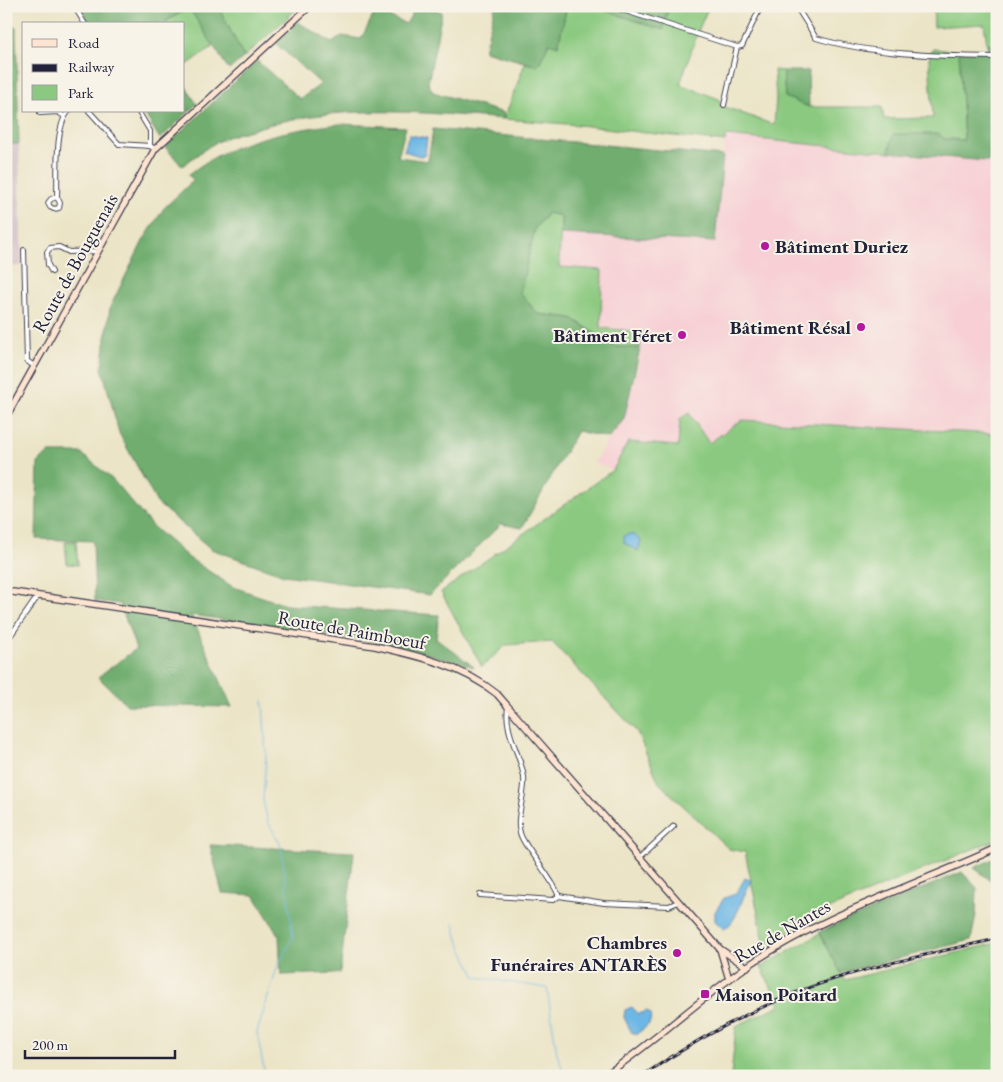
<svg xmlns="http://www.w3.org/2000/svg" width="1003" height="1082" font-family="'EB Garamond',serif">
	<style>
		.built { fill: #f7cfd4 }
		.industrial { fill: #d2bdc8 }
		.green { fill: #8ac97f; stroke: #56765d }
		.forest { fill: #6fad6e; stroke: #486854 }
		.water { fill: #6cb7e5; stroke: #476c90 }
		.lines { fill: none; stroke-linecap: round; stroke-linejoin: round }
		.stream { stroke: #6cb7e5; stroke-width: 1 }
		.street-casing { stroke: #403f50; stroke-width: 6 }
		.secondary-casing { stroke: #403f50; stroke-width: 8 }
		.street { stroke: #fff; stroke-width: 4 }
		.secondary { stroke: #fde4d1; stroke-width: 5.5 }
		.rail-casing { stroke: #22223b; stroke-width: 3 }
		.rail { stroke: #f7f3e8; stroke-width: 1; stroke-dasharray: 4; stroke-linecap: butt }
		.poi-dot { fill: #b5179e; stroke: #f7f3e8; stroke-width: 2 }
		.labels { text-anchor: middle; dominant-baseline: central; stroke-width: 4; stroke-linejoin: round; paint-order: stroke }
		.poi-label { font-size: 19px; font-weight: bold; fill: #22223b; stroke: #f7f3e8; text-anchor: end }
		.street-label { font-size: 19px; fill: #22223b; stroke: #f7f3e8 }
	</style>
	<rect width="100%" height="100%" fill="#f7f3e8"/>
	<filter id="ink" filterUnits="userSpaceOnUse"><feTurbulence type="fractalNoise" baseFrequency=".02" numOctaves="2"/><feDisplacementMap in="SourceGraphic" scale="10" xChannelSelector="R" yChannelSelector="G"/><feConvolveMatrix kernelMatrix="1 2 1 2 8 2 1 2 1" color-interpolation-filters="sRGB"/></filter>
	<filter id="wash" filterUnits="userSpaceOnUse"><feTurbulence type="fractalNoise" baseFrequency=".0096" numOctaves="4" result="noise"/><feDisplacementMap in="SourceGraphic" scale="20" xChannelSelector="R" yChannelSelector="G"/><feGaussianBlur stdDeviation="1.12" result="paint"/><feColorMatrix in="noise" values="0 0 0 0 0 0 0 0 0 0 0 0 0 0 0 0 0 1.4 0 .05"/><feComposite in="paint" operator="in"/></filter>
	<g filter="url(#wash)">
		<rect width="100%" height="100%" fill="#ebe4c6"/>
		<!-- built -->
		<path class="built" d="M725,136L997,162V434L742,420L709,443L680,419L678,446L629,442L613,470L594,463L609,439L624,419L637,371L643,332L601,329L600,314L559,268L561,234L715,242Z"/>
		<!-- industrial -->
		<path class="industrial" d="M6,144H19L22,266H6Z"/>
		<!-- green -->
		<g class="green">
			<path d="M218,6H300L244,57Z"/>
			<path d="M567,6H592L663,30L669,6H709L699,29L680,84L719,99L720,105L774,125L776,98L774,70L783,71L785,97L809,107H882L884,119L933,118L929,58L933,49L959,51L964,140L893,134L889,152L726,136L725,142L579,125L504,119L525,63L538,66L549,43L558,46Z"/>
			<path d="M933,6H997V44H987L984,24L934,27Z"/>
			<path d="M189,8L214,46L184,67V24H162Z"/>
			<path d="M548,213L561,216L559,267L602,270L601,328L643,332L640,348L615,347L572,318L538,314L520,293L535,228Z"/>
			<path d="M689,413L709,443L742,420L997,434V839L831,908L765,946L745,852L729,849L659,783L637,732L552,642L506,645L482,667L441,592L613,470L628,442L678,446L680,419Z"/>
			<path d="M65,542H76L78,565L67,564Z"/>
			<path d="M820,934L845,980L997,943V1076H731L736,1026L780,1005L761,967Z"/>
		</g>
		<!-- forest -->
		<g class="forest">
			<path d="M79,6H218L244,57L229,70L189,8L161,24H90Z"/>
			<path d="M405,6H423L442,12L428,83L433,92L504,113V119C419,112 333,103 251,130C241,133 229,135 219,141C206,147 194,158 182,166L165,147L257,61L300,99L321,84L276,44L298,22L332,43L342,36L361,39L376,10L406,24L413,12Z"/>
			<path d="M495,6H567L558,46L549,43L538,66L484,51Z"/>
			<path d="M592,6H669L663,30Z"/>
			<path d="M6,26L16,27L19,144H6Z"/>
			<path d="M987,44H997V64H992L997,112V162L889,152L893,134H939L946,140H964L959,51L988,52Z"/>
			<path d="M783,71H808L809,107L785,97Z"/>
			<path d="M184,84L197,104L160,139L143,111H184Z"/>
			<path d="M340,124L406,127L398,157L428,161L433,129L723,156L715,242L561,234V216L548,213L535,228L520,293L538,314L572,318L615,347L640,348L624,419L609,438L577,431L522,528L501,524L430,595L284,575L211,549L157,503L119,433L102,368L110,307L143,241L164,208L194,180L188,175C231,140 287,130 340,124Z"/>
			<path d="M48,453H81L112,479L152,526L189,558L233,587L286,605L439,615L436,638L474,667L391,644L191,615L232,707L127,705L98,677L136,649L120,604L95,601L93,541L36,539L38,463Z"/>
			<path d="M210,845L354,852L340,973L281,975L279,936L254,895L222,893Z"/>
			<path d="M997,857V885L974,868Z"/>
			<path d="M962,872L977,888L976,915L971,940L841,973L819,932Z"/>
		</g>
		<!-- water -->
		<g class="water">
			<path d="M409,135L427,138L425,155L420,156L404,151Z"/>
			<path d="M629,534L635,535L641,541L638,551L624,543V536Z"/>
			<path d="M745,878L752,881C741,896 738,922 724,929L715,921V912L724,898L736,894Z"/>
			<path d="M632,1007L639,1014L647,1011L652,1015L649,1024L637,1034L631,1032L624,1017L625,1010Z"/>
		</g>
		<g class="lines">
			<!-- stream -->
			<g class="stream">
				<path d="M263,701L266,755L263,801L268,822L281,846L293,937L278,965L257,1032L265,1076"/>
				<path d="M454,923L458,940L476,977L547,988L557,1054L565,1076"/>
			</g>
		</g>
	</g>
	<g filter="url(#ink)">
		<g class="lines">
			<defs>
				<g id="street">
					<path d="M74,6L85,24"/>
					<path d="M610,6L737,47L742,46L761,6"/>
					<path d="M796,6L816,38C873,55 938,56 997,57"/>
					<path d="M724,105L737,47"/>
					<path d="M89,111L119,144L150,146L155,149"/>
					<path d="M138,111L150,131V146"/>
					<path d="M40,113L58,112L64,116"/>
					<path d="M57,197L51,199L48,203L50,207L54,209L59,208L60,203L57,197C58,176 54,126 69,111"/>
					<path d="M24,250L27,361L34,366"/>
					<path d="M52,272L48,265L47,252L50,248L59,247L69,252L98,251"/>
					<path d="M6,642L38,596"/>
					<path d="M508,707C504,732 520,753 524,777C526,796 513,821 522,838C533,859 549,873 559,896"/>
					<path d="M640,857L674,826"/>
					<path d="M480,895L553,900L559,896L604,903L669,906L678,902"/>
				</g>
				<g id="secondary">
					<path d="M6,417L155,149L310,6"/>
					<path d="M6,591L375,646C419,656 461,665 497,694L720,949L747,967"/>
					<path d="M720,949L729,979"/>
					<path d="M604,1076C653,1043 697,1001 746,967C823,914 912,887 997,848"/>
				</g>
			</defs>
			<!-- street casing -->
			<use href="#street" class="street-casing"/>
			<!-- secondary casing -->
			<use href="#secondary" class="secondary-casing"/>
			<!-- street -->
			<use href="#street" class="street"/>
			<!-- secondary -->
			<use href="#secondary" class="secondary"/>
			<defs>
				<path id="rail" d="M642,1076C701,1036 764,1002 831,980C885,963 941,951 997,939"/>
			</defs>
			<!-- rail casing -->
			<use href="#rail" class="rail-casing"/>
			<!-- rail -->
			<use href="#rail" class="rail"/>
		</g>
	</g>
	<!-- markers -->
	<g class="poi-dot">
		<circle cx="765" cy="246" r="5"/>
		<circle cx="861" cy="327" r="5"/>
		<circle cx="682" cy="335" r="5"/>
		<circle cx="677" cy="953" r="5"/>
		<rect x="700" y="989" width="10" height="10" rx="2.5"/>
	</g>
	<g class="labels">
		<!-- poi labels -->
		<g class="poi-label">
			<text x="775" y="246" text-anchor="start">Bâtiment Duriez</text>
			<text x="851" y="327">Bâtiment Résal</text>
			<text x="672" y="335">Bâtiment Féret</text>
			<text x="667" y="942">Chambres<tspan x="667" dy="22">Funéraires ANTARÈS</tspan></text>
			<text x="715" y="994" text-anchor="start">Maison Poitard</text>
		</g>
		<!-- street labels -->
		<g class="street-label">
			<text transform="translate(75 263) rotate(-61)">Route de Bouguenais</text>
			<text transform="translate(352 630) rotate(10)">Route de Paimboeuf</text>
			<text transform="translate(782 931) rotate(-30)">Rue de Nantes</text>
		</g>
	</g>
	<!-- margin -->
	<rect width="1003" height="1082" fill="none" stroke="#f7f3e8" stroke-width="25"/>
	<!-- legend -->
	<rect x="22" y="22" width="162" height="90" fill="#f7f3e8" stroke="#a29fa3"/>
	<rect x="32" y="39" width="25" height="8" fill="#fde4d1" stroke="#a29fa3"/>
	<text x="68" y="48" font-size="15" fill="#22223b">Road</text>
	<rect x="32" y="64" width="25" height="8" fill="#22223b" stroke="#a29fa3"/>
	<text x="68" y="72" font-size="15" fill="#22223b">Railway</text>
	<rect x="32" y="85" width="25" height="15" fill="#8ac97f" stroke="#a29fa3"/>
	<text x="68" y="98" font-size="15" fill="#22223b">Park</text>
	<!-- scale -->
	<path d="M25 1050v8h150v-8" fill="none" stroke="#22223b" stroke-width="2.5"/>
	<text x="32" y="1050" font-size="15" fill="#22223b" stroke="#f7f3e8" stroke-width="4" paint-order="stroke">200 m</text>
</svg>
